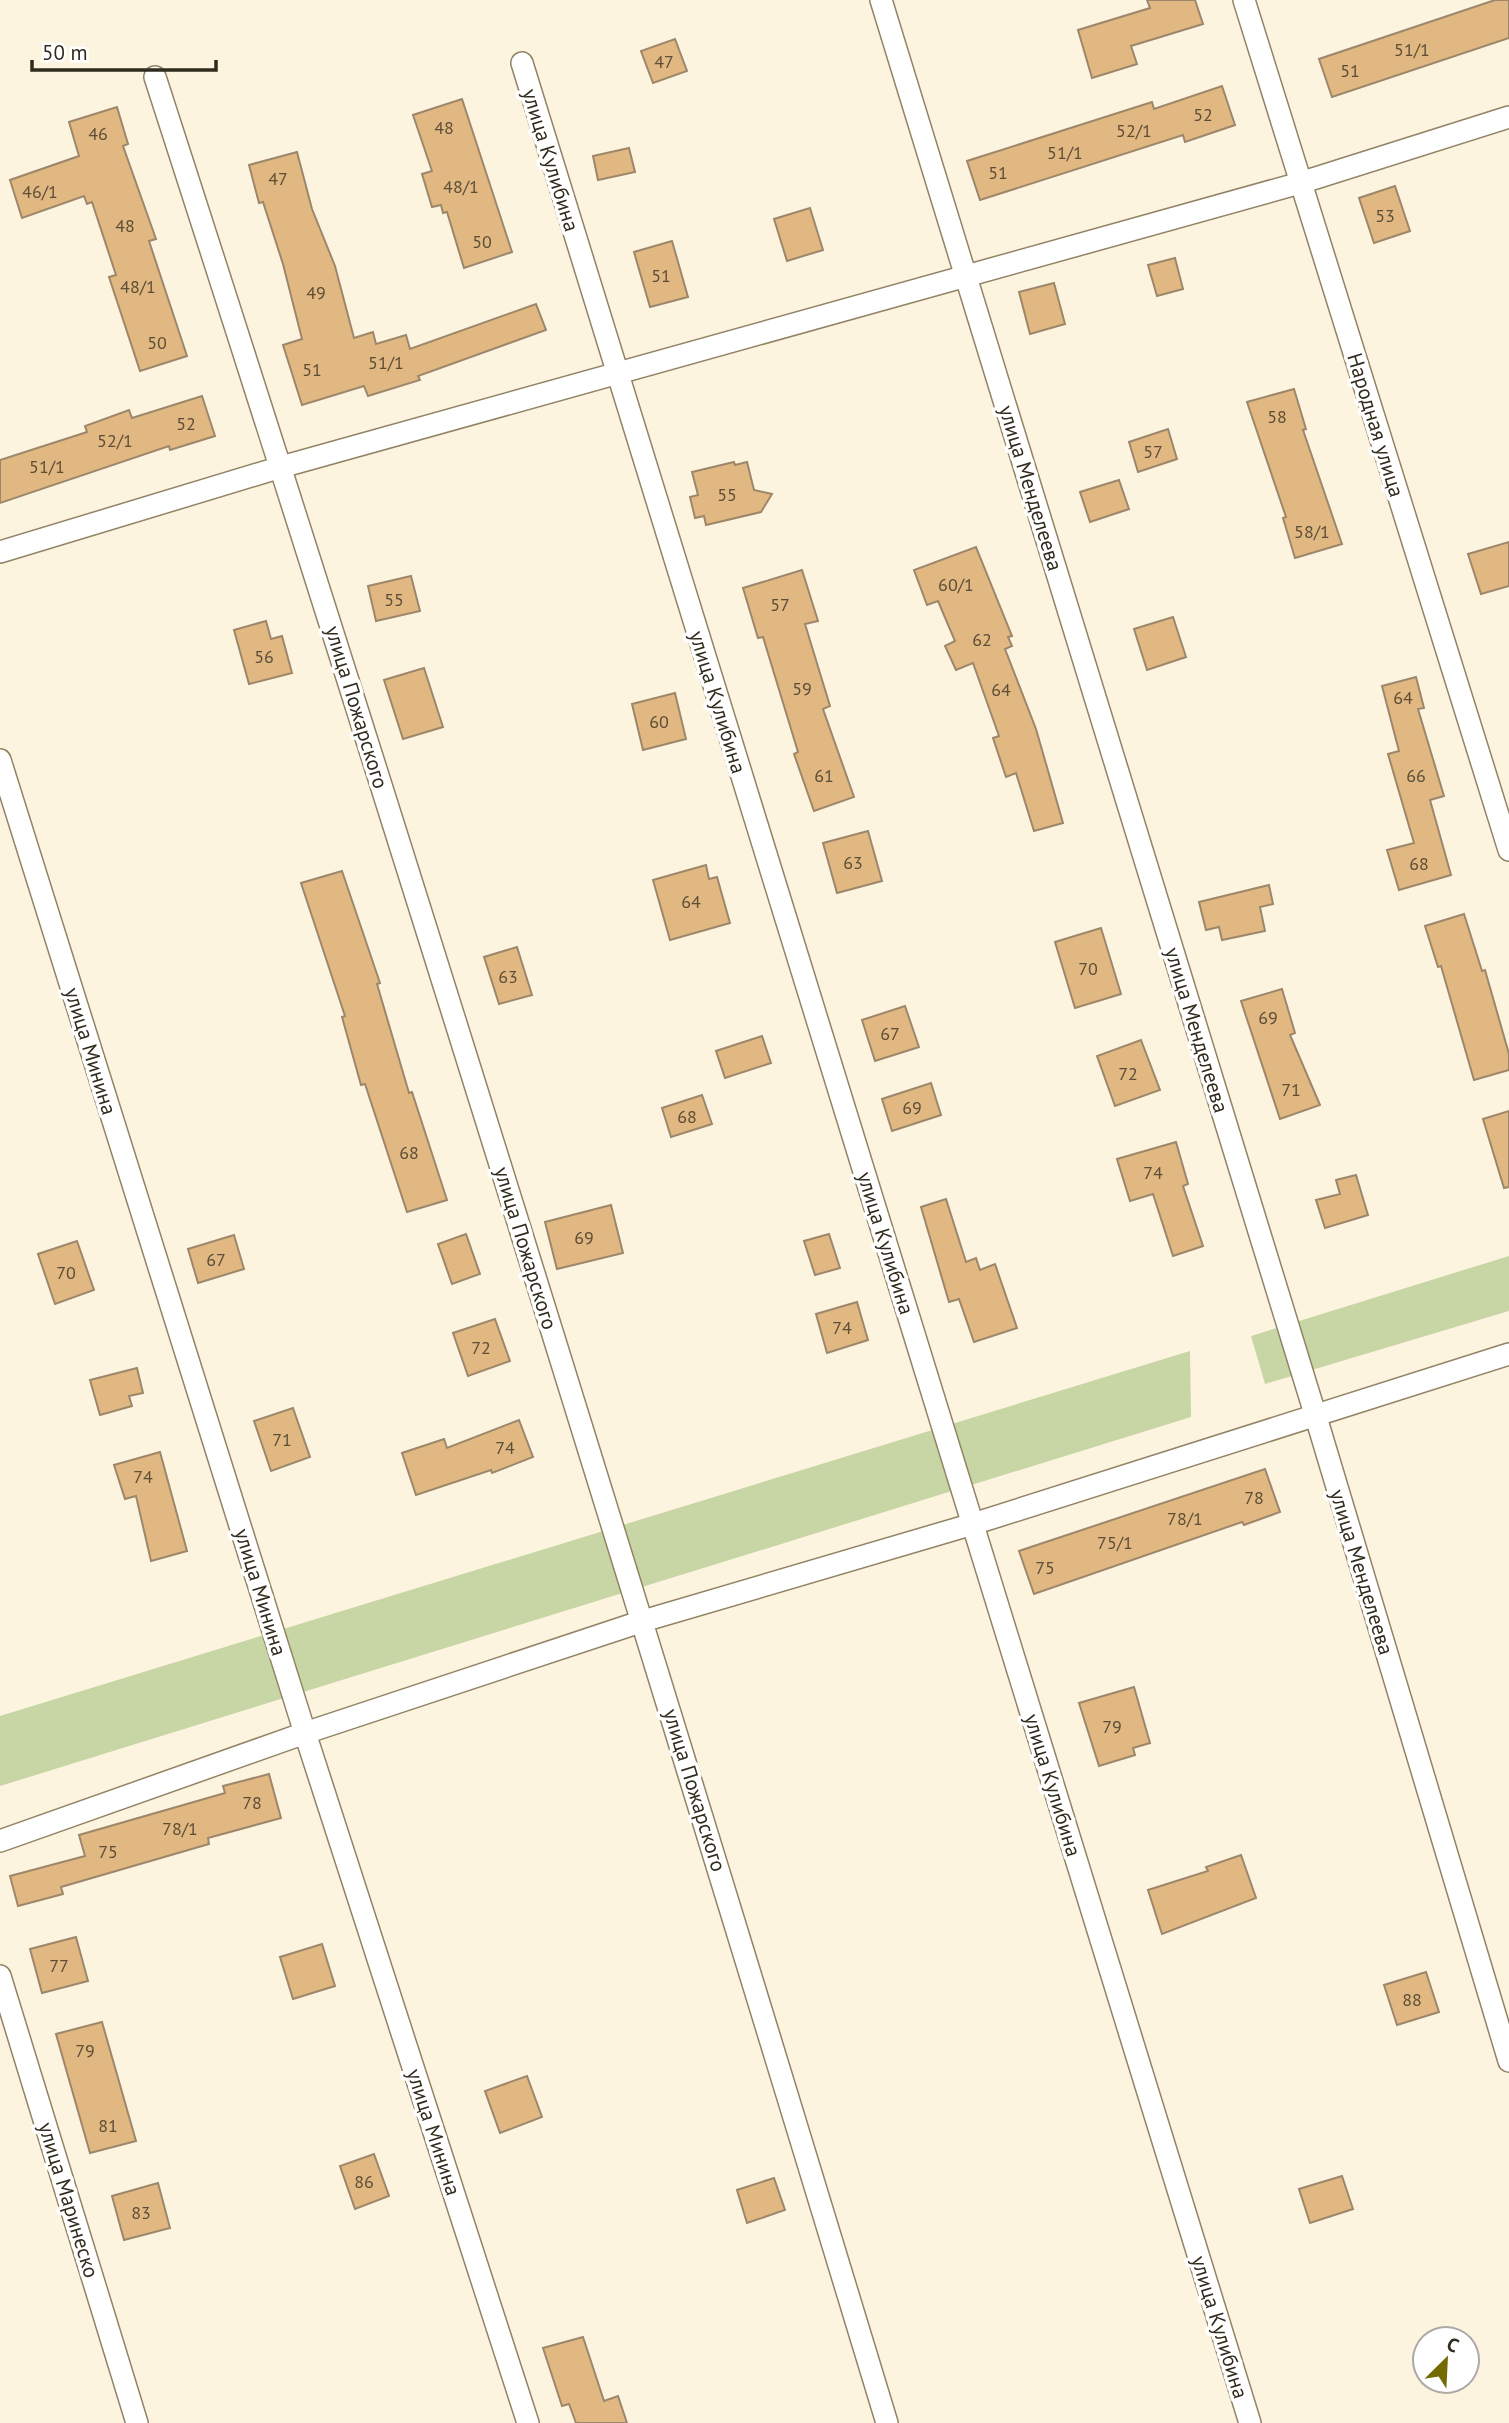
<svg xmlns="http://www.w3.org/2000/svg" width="1509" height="2423" font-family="'PT Sans',sans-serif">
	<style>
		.green { fill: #c7d6a4 }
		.building { fill: #e2b882; stroke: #9d876b; stroke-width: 2 }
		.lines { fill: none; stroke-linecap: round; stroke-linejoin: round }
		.minor-casing { stroke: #918364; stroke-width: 24 }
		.minor { stroke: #fff; stroke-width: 21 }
		.labels { text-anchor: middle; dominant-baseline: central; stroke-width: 7; stroke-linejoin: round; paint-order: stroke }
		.number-label { font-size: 18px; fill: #5d4e37 }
		.street-label { font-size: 21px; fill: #312b1e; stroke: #fff }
	</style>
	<rect width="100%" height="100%" fill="#fdf4e0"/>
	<!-- green -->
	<g class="green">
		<path d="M1509,1256V1311L1265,1384L1251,1336Z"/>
		<path d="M1190,1351L1191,1417L0,1786V1716Z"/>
	</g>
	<!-- building -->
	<g class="building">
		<path d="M1147,0H1195L1203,24L1131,46L1137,64L1092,78L1078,30L1150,8Z"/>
		<path d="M1495,0H1509V38L1332,97L1319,59Z"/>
		<path d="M675,39L687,71L653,83L641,51Z"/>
		<path d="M1222,86L1235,125L1185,142L1183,135L980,200L967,161L1152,102L1154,109Z"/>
		<path d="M462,99L512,252L464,268L447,212L443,213L441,205L432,207L422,174L432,171L413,115Z"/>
		<path d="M117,107L128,144L123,146L156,239L149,241L187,356L140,371L109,277L116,275L92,202L87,204L84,196L22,218L10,180L79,156L69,122Z"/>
		<path d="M629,148L635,172L598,180L593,156Z"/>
		<path d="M297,152L312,209L335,266L354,338L373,332L376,344L406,335L410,349L536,304L546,330L418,376L420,380L368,396L364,386L302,405L283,345L302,339L283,264L263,202L259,203L249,165Z"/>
		<path d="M1395,186L1410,231L1374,243L1359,198Z"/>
		<path d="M810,208L823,250L787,261L774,219Z"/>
		<path d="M672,241L688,297L650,307L634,252Z"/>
		<path d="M1175,258L1183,289L1157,296L1148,265Z"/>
		<path d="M1054,283L1065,324L1030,334L1019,292Z"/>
		<path d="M1294,389L1306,429L1303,430L1342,544L1295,558L1283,518L1286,517L1247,402Z"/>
		<path d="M202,396L215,436L170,450L169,446L0,503V460L87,432L85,426L129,410L132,418Z"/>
		<path d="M1168,429L1177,459L1138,472L1129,442Z"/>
		<path d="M734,462L735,465L747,462L754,490L772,494L761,512L706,525L704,516L695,518L690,497L698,495L692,472Z"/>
		<path d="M1119,480L1129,509L1090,522L1080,492Z"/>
		<path d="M1509,542V586L1481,594L1468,554Z"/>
		<path d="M976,547L1012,636L1008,637L1012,646L1005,649L1036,729L1063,823L1034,831L1016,773L1006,777L993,738L999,736L973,663L956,670L945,646L955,641L938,601L927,605L914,570Z"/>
		<path d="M802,570L818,621L805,624L830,706L823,709L854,797L814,811L794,754L798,752L763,637L758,638L743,588Z"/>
		<path d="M411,576L420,611L376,621L368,586Z"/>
		<path d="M1173,617L1186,657L1147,670L1134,629Z"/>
		<path d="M266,621L271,639L282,636L292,673L249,684L234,630Z"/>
		<path d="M424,668L443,727L403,739L384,680Z"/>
		<path d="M1416,677L1424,708L1418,709L1444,796L1430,800L1451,875L1399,890L1387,850L1414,843L1388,754L1399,751L1382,686Z"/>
		<path d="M675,693L686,739L643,750L632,704Z"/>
		<path d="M868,831L882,881L837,893L823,843Z"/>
		<path d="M706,865L709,879L717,877L730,923L670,940L653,880Z"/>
		<path d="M342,871L380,983L377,984L409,1093L412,1092L447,1200L407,1212L365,1084L361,1085L342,1017L345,1016L301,883Z"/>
		<path d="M1269,885L1273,904L1260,907L1265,931L1222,940L1219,927L1206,930L1199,902Z"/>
		<path d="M1464,914L1482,971L1485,970L1509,1054V1070L1474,1080L1441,966L1438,967L1425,926Z"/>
		<path d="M1101,928L1121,994L1075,1008L1055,942Z"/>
		<path d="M517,947L532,995L499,1004L484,957Z"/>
		<path d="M1282,989L1295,1033L1290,1035L1320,1105L1280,1119L1241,1001Z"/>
		<path d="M905,1006L919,1047L875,1061L862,1020Z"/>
		<path d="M762,1036L771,1063L725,1078L716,1051Z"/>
		<path d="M1141,1040L1160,1090L1115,1106L1097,1056Z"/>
		<path d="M931,1083L941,1115L892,1131L882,1099Z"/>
		<path d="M702,1095L712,1124L671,1137L662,1108Z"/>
		<path d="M1509,1111V1187L1504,1188L1483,1119Z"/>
		<path d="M1176,1142L1188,1184L1183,1186L1203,1246L1173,1256L1153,1194L1130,1201L1117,1159Z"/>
		<path d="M1356,1175L1368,1215L1325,1228L1316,1200L1340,1194L1336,1180Z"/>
		<path d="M946,1199L966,1262L976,1258L980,1270L995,1264L1017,1328L974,1342L959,1299L949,1302L921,1207Z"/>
		<path d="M611,1205L623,1253L557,1269L545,1222Z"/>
		<path d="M466,1234L480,1274L452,1284L438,1244Z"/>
		<path d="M829,1234L840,1268L815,1275L804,1241Z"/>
		<path d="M234,1235L244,1269L198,1283L188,1249Z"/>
		<path d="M77,1241L94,1290L55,1304L38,1254Z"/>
		<path d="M857,1302L868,1340L827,1353L816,1314Z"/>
		<path d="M495,1319L510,1361L468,1376L453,1333Z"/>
		<path d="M137,1368L143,1393L129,1396L132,1406L100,1415L90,1380Z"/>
		<path d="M293,1408L310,1457L271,1471L254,1421Z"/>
		<path d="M519,1420L533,1457L492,1473L491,1470L416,1495L402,1453L444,1439L447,1448Z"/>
		<path d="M160,1452L187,1551L151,1561L136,1496L125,1499L114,1465Z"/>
		<path d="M1265,1469L1280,1512L1244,1525L1242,1522L1034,1594L1019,1551Z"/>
		<path d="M1134,1687L1150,1743L1133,1748L1135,1755L1099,1766L1079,1703Z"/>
		<path d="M269,1774L281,1818L208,1838L209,1844L61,1887L63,1894L18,1906L10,1876L85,1856L79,1835L225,1793L223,1786Z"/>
		<path d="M1241,1855L1256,1898L1162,1934L1148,1890L1208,1871L1206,1867Z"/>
		<path d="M76,1937L88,1981L42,1993L30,1949Z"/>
		<path d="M322,1944L335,1986L293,1999L280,1957Z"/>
		<path d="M1426,1972L1439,2012L1397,2025L1384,1985Z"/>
		<path d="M102,2022L136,2141L90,2153L56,2034Z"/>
		<path d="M527,2076L542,2117L500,2133L485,2091Z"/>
		<path d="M374,2154L389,2196L355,2209L340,2166Z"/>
		<path d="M1342,2176L1353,2209L1310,2223L1299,2189Z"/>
		<path d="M774,2178L785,2210L747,2223L737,2190Z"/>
		<path d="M158,2183L170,2228L124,2240L112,2196Z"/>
		<path d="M583,2337L604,2401L618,2396L627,2423H576L569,2404L562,2406L543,2348Z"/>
	</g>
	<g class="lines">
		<defs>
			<g id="minor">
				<path d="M881,0L1316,1417L1509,2061"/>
				<path d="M1244,0L1509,850"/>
				<path d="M522,63L1250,2423"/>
				<path d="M155,77C407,856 649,1639 887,2423"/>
				<path d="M0,552L281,467L1300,183L1509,117"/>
				<path d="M0,760L305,1733L528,2423"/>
				<path d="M0,1841L305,1733L643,1621L973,1524L1509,1354"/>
				<path d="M0,1976L137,2423"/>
			</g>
		</defs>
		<!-- minor casing -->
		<use href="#minor" class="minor-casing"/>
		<!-- minor -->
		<use href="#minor" class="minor"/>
	</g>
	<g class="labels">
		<!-- number labels -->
		<g class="number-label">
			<text x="1412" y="49">51/1</text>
			<text x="664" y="61">47</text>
			<text x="1350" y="70">51</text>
			<text x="1203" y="114">52</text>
			<text x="444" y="127">48</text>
			<text x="1134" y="130">52/1</text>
			<text x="98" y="133">46</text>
			<text x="1065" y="152">51/1</text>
			<text x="998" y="172">51</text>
			<text x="278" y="178">47</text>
			<text x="461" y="186">48/1</text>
			<text x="40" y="191">46/1</text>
			<text x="1385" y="215">53</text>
			<text x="125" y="225">48</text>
			<text x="482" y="241">50</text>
			<text x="661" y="275">51</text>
			<text x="138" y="286">48/1</text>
			<text x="316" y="292">49</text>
			<text x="157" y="342">50</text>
			<text x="386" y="362">51/1</text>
			<text x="312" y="369">51</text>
			<text x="1277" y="416">58</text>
			<text x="186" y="423">52</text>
			<text x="115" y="440">52/1</text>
			<text x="1153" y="451">57</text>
			<text x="47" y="466">51/1</text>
			<text x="727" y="494">55</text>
			<text x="1312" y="531">58/1</text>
			<text x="956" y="584">60/1</text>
			<text x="394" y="599">55</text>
			<text x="780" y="604">57</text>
			<text x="982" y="639">62</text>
			<text x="264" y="656">56</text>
			<text x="802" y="688">59</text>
			<text x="1001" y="689">64</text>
			<text x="1403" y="697">64</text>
			<text x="659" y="721">60</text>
			<text x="824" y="775">61</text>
			<text x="1416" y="775">66</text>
			<text x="853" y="862">63</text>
			<text x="1419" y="863">68</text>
			<text x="691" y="901">64</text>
			<text x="1088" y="968">70</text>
			<text x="508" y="976">63</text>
			<text x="1268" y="1017">69</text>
			<text x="890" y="1033">67</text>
			<text x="1128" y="1073">72</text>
			<text x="1291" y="1089">71</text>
			<text x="912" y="1107">69</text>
			<text x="687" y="1116">68</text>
			<text x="409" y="1152">68</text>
			<text x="1153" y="1172">74</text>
			<text x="584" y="1237">69</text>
			<text x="216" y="1259">67</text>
			<text x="66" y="1272">70</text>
			<text x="842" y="1327">74</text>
			<text x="481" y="1347">72</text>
			<text x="282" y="1439">71</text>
			<text x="505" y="1447">74</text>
			<text x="143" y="1476">74</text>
			<text x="1254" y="1497">78</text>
			<text x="1185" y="1518">78/1</text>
			<text x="1115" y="1542">75/1</text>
			<text x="1045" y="1567">75</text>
			<text x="1112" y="1726">79</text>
			<text x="252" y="1802">78</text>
			<text x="180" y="1828">78/1</text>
			<text x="108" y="1851">75</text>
			<text x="59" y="1965">77</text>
			<text x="1412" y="1999">88</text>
			<text x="85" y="2050">79</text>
			<text x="108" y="2125">81</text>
			<text x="364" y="2181">86</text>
			<text x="141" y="2212">83</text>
		</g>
		<!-- street labels -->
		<g class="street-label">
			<text transform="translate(551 160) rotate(73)">улица Кулибина</text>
			<text transform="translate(1376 425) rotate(73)">Народная улица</text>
			<text transform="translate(1031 488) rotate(73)">улица Менделеева</text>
			<text transform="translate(718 702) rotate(73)">улица Кулибина</text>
			<text transform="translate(357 707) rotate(73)">улица Пожарского</text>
			<text transform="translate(1197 1030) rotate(73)">улица Менделеева</text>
			<text transform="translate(91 1051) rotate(73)">улица Минина</text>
			<text transform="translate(886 1243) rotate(73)">улица Кулибина</text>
			<text transform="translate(526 1248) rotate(73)">улица Пожарского</text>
			<text transform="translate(1362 1572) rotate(73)">улица Менделеева</text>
			<text transform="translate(261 1592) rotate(73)">улица Минина</text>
			<text transform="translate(1053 1785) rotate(73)">улица Кулибина</text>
			<text transform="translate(695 1790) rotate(73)">улица Пожарского</text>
			<text transform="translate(434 2132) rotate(72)">улица Минина</text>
			<text transform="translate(69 2200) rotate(73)">улица Маринеско</text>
			<text transform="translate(1220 2327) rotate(73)">улица Кулибина</text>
		</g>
	</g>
	<!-- north arrow -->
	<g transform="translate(1446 2360) rotate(24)"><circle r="33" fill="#ffffff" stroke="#adaaa5" stroke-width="2"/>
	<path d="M0-5L12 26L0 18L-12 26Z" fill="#746a02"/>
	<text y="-10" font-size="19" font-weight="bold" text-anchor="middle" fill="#312b1e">С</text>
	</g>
	<!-- scale -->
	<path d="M32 60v10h184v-10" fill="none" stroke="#312b1e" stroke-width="3.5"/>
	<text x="42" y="60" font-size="21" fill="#312b1e" stroke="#ffffff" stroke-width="5" paint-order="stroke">50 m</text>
</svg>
